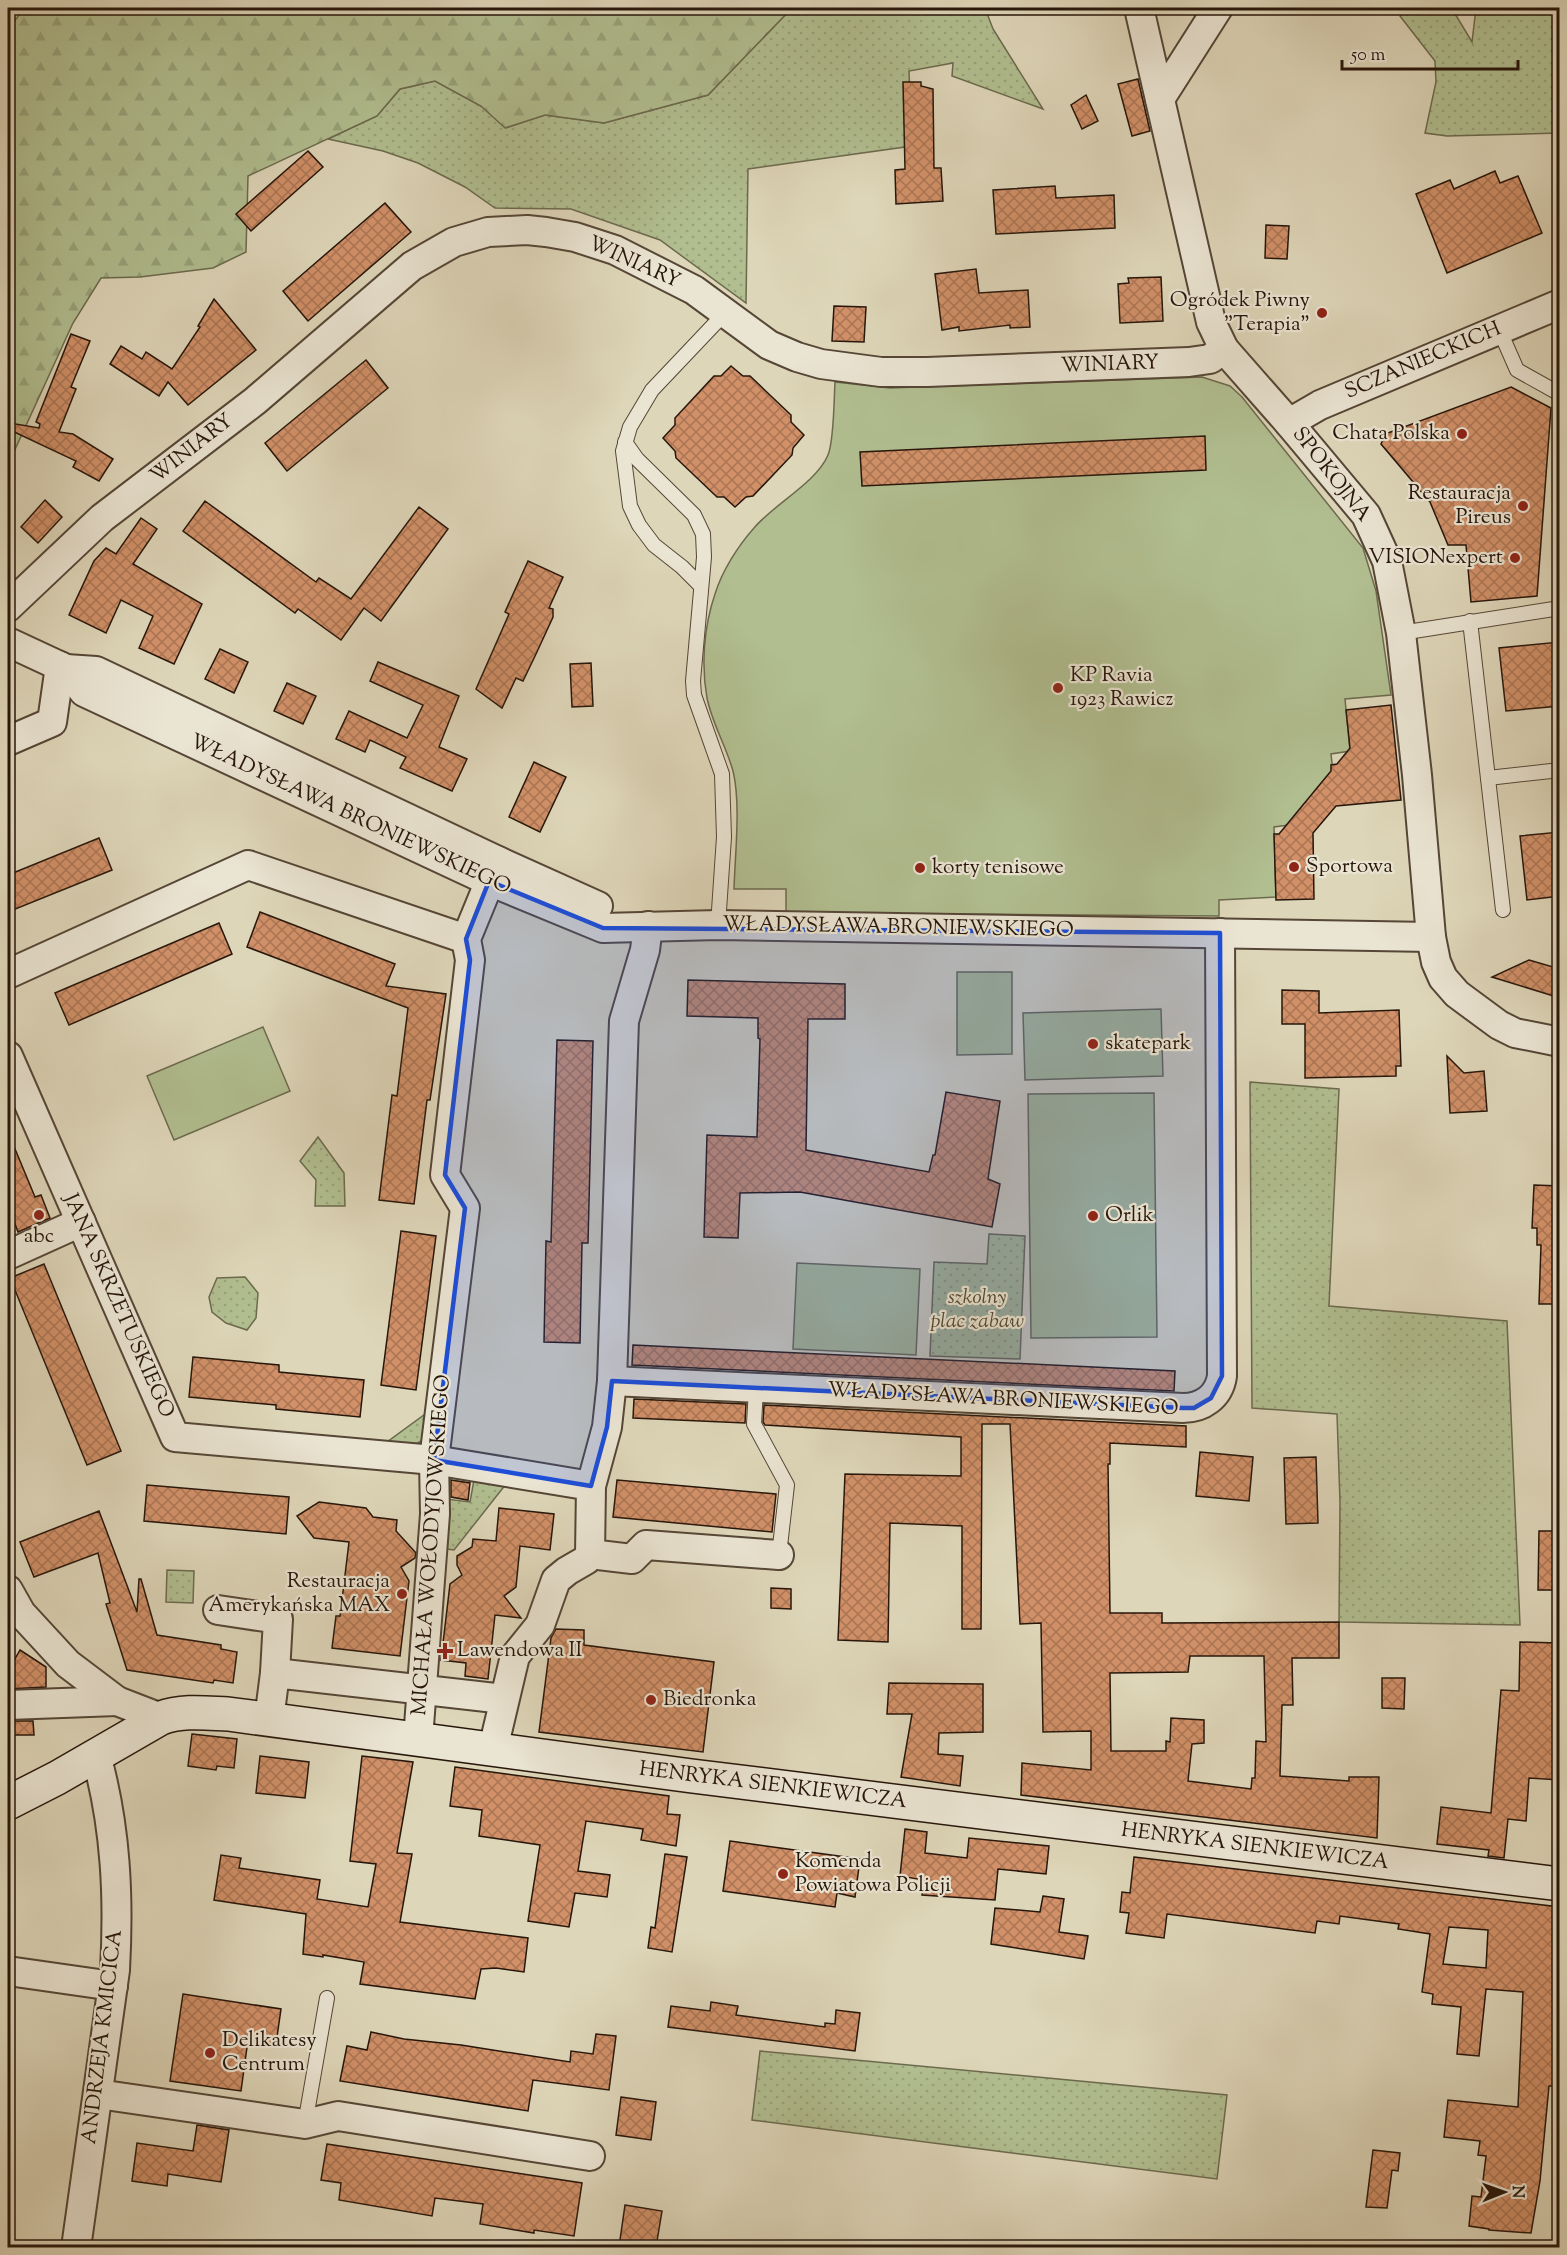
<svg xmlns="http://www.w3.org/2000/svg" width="1567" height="2255" font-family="'Sorts Mill Goudy',serif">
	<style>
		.green { fill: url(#green-dots); stroke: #6c6a4e; stroke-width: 1.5 }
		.forest { fill: url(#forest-firs); stroke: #6c6a4e; stroke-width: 1.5 }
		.pitch { fill: #b1be90; stroke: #6c6a4e; stroke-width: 1.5 }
		.building { fill: url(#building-cross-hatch); stroke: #27160b; stroke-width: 1.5; fill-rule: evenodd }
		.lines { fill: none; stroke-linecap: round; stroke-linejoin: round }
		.lane-casing { stroke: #554636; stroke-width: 16 }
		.street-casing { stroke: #554636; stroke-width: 32 }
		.secondary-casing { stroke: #27160b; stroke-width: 36 }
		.lane { stroke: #eae4d2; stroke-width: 14 }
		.street { stroke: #eae4d2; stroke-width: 28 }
		.secondary { stroke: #eae4d2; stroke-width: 33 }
		.marked { fill: #1d4ed8; fill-opacity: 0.2; stroke: #1d4ed8; stroke-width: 4.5; stroke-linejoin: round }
		.poi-dot { fill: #8f2418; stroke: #eae4d2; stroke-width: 2 }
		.labels { text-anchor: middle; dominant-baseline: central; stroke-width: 4.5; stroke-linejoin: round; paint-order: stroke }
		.street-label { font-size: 21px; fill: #27160b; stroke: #eae4d2 }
		.poi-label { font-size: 21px; fill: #27160b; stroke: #eae4d2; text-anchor: start }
		.park-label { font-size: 21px; font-style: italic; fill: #504833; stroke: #eae4d2 }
	</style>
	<defs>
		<pattern id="green-dots" width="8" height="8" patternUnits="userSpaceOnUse" patternTransform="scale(1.5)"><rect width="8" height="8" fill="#b1be90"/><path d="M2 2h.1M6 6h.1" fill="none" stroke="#98a37b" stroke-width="1.8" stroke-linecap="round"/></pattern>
		<pattern id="forest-firs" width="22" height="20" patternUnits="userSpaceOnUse" patternTransform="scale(1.5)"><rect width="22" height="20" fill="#b1be90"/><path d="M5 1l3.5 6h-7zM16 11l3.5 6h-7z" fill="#98a37b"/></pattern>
		<pattern id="building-cross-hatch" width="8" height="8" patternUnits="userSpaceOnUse" patternTransform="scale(1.5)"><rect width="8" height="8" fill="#d19068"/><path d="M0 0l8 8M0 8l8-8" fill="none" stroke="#aa7554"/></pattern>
	</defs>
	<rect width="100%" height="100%" fill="#ded6b9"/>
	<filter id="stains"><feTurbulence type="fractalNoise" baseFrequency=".00333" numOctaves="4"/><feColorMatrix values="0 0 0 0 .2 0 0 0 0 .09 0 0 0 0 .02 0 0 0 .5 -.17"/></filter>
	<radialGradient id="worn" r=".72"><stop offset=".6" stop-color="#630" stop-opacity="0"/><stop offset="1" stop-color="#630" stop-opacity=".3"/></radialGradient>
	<!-- green -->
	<g class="green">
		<path d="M792,8H990L988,16L993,29L1043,109L952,76L953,63L909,71L912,146L748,169L746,303L660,240L571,209L495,208L465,187L418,163L383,151L328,139L377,116L400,89L435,81L481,106L506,128L545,115L604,123L708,95Z"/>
		<path d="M1409,8C1425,8 1438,11 1454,12L1472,42L1476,8H1559V133L1447,136L1425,133L1436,82L1435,61L1400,16Z"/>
		<path d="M1250,1082L1339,1089L1329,1306L1507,1321L1520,1625L1339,1622L1340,1502L1337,1414L1252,1408Z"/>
		<path d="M318,1137L344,1173L345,1206H315L316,1180L300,1161Z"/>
		<path d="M989,1234L1025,1236L1020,1359L930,1356L934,1262L987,1264Z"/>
		<path d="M245,1277L258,1293L256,1318L247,1330L226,1323L212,1312L209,1297L217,1278Z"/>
		<path d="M428,1412C428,1418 429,1427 428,1432C422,1450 396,1446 383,1445Z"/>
		<path d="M474,1480L506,1484L454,1550L447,1549L446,1499L470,1502Z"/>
		<path d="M167,1570L194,1571L193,1603L166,1602Z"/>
		<path d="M760,2051L1227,2095L1217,2179L752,2120Z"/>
	</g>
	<!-- forest -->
	<path class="forest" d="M24,8H792L708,95L604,123L545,115L505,128L481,106L435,81L400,89L377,116L248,176L246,252L213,268L140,277L101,278L73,323L12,456L8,454V30Z"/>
	<!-- pitch -->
	<g class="pitch">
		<path d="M1202,377L1230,386L1242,397L1363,548L1376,591L1391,695L1345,699L1350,751L1331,754L1333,772L1289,825L1274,827L1276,897L1219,900V916L786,913V889H734C735,854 741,804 733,771C726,746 712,723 707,698C701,665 704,626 715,594C722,571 738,546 754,528C773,505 817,482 828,455C834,441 834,399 835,382L890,388Z"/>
		<path d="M957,972H1012V1054L957,1055Z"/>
		<path d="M1161,1009L1163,1076L1025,1080L1023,1013Z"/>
		<path d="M263,1027L290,1091L174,1140L147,1076Z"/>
		<path d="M1154,1093L1157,1337L1031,1338L1028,1094Z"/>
		<path d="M797,1263L920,1269L916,1355L793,1349Z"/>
	</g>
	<!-- building -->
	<g class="building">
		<path d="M1138,79L1150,131L1132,136L1118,84Z"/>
		<path d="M903,82H921V86L933,89L934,168H941L943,201L896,204L895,170L905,169Z"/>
		<path d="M1086,95L1098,121L1082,129L1071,105Z"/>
		<path d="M308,151L323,167L251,231L236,214Z"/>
		<path d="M1495,171L1500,183L1518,176L1542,233L1447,273L1416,194L1450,180L1454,189Z"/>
		<path d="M1055,186L1056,198L1114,195L1115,228L996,234L993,190Z"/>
		<path d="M385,203L411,232L308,321L283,291Z"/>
		<path d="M1266,225L1289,226L1287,259L1265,258Z"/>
		<path d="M976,269L979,293L1028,290L1030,327L1010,328V325L959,331V327L942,330L935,274Z"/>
		<path d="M1161,277L1163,321L1120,323L1118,284L1129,283L1128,278Z"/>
		<path d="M214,299L256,350L188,405L168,382L159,396L110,364L121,346L142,359L146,352L172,369L200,327L198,326Z"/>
		<path d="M834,306L866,307L864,342L832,341Z"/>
		<path d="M71,334L90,341L71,387L76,389L59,432L73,434L113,459L99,481L73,467L76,461L8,429L10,423L39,428L40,424L36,422Z"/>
		<path d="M366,360L388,388L287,471L265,443Z"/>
		<path d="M731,366L743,376H750L791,415V422L804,435L793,448L792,455L753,496L746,497L735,507L724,497H717L676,458L675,451L663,438L675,425V418L714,376H721Z"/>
		<path d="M1511,387L1551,408L1537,596L1471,602L1466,545H1448L1430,502L1381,444L1385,434Z"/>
		<path d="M1205,436L1206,470L862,486L860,452Z"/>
		<path d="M45,500L62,517L38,543L21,527Z"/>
		<path d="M205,501L316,582L319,578L351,599L419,507L448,529L381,621L364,608L341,640L298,609L295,613L183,531Z"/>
		<path d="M141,518L157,529L133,564L202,604L174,664L139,648L153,616L121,600L106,633L69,615L94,561L106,548L116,554Z"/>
		<path d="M528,561L563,577L549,608L553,609V617L536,654L523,681L516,678L502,708L476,689L509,614L505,612Z"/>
		<path d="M1560,642V706L1506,711L1499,648Z"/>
		<path d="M220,649L248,662L234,693L205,679Z"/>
		<path d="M378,662L459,696L439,747L467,759L452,791L400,768L406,757L370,740L365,752L336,739L349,711L407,738L423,705L370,681Z"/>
		<path d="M591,663L593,706L572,707L570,664Z"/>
		<path d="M287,683L316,696L303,724L274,711Z"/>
		<path d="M1391,705L1401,800L1336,806L1313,833L1314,899L1276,900L1274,834H1279L1331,771V765L1337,764L1350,748L1346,710Z"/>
		<path d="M534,762L566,777L540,832L509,817Z"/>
		<path d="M1560,832V896L1527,900L1520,836Z"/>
		<path d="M99,838L112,870L8,912V875Z"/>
		<path d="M260,912L395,964L386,986L446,994L430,1100H427L414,1204L379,1200L392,1095L397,1096L408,1008L247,947Z"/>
		<path d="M219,923L232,954L69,1025L55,993Z"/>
		<path d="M1529,960L1560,969V998L1492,977Z"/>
		<path d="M688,980L845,984V1019H808L806,1150L929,1172L933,1155H935L946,1092L1000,1101L988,1179L1000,1184L992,1227L800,1192L740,1193L738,1238L704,1237L707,1135L757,1137L760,1039L758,1038V1018L687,1016Z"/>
		<path d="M1282,990L1319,991V1013L1399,1010L1401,1066H1396V1076L1305,1078V1024H1282Z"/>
		<path d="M557,1040L593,1041L588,1243H582L580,1343L544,1342L546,1241L551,1242Z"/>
		<path d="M1447,1056L1464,1073L1484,1071L1487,1111L1450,1113Z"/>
		<path d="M8,1132L35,1197L41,1195L50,1218L18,1232L8,1205Z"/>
		<path d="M1534,1185L1560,1186V1304H1539L1541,1245H1537V1228H1532Z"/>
		<path d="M401,1231L436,1236L416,1390L381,1385Z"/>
		<path d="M44,1264L121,1451L87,1465L10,1278Z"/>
		<path d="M633,1345L1175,1371L1174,1391L632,1365Z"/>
		<path d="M193,1357L279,1365V1372L364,1380L360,1417L276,1409V1405L189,1397Z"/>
		<path d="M634,1399L746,1404L745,1423L633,1418Z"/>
		<path d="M764,1405L1186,1426V1447L1110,1443V1464H1108L1110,1613H1162V1623L1339,1622V1658H1292L1293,1705H1282L1280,1776L1349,1781V1777H1379L1377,1838L1021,1795L1022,1763L1091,1770V1731L1043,1732L1041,1623L1020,1624L1010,1424H982L981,1629H962V1526L890,1523L888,1642L838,1640L845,1474L961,1476V1437L765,1425L763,1422ZM1190,1656H1264L1266,1742L1256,1741L1255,1778H1252L1251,1789L1188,1781L1192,1744L1204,1743V1720L1171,1718L1170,1742L1166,1741V1751H1111L1110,1673L1188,1672Z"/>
		<path d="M1200,1452L1253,1457L1249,1501L1196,1496Z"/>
		<path d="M1316,1457L1318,1523L1286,1524L1284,1458Z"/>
		<path d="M451,1480L470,1483L468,1500L451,1497Z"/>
		<path d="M617,1480L776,1494L772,1532L613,1517Z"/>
		<path d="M147,1485L289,1497L286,1534L144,1521Z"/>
		<path d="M319,1502L366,1508L373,1517L397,1520L396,1531L416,1553L415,1558L401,1567L409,1581L400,1656L332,1648L336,1616H340L349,1542L314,1538L297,1516Z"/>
		<path d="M499,1508L554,1514L550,1550L520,1546L516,1587L504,1596L521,1618L495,1615L488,1679L465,1676L466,1663L441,1660L450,1584L462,1575L457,1565V1556L472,1547L473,1539L496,1541Z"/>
		<path d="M99,1511L137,1612L139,1579H141L157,1635L221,1645V1649L237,1652L233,1683L214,1680L213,1683L127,1670L106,1604L110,1603L98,1553L34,1577L20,1542Z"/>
		<path d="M1539,1531H1560V1590H1538Z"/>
		<path d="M771,1588L791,1589V1609L771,1608Z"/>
		<path d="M556,1629L584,1630V1645L714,1662L703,1752L539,1732L551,1638Z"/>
		<path d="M1520,1642L1557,1643L1556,1656H1560V1780L1529,1778L1526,1821L1508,1819L1504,1858L1488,1856L1489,1850L1437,1844L1441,1807L1491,1813L1501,1690L1519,1691Z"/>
		<path d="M20,1650L46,1667V1687L8,1689V1671Z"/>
		<path d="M1382,1678H1405L1404,1709L1382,1708Z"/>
		<path d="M889,1683L983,1684V1732L939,1733L938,1754L963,1756L960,1786L901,1777L912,1714H887Z"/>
		<path d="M8,1721H33L34,1735H8Z"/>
		<path d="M192,1734L237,1739L234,1768L217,1766L216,1770L188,1766Z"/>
		<path d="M260,1756L309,1762L305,1798L256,1793Z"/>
		<path d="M362,1756L413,1762L397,1853L412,1854L400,1922L528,1938L524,1972L496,1968L481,1969L475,1999L360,1984L364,1962L323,1955V1957L303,1954L306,1914L214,1900L221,1855L241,1858L239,1868L320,1880L317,1899L368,1907L376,1864L350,1861Z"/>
		<path d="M455,1767L669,1796L667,1814L680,1815L676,1846L641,1840L643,1829L586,1821L578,1871L610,1875L607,1897L575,1893L569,1927L528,1921L540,1845L479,1836L482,1810L450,1806Z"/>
		<path d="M905,1829L927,1832L925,1853L967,1858L969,1838L1049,1846L1046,1874L998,1869L995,1900L922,1895L924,1880L900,1876Z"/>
		<path d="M730,1841L860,1859L855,1897L837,1893L835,1907L723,1891Z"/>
		<path d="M665,1854L687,1857L672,1952L648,1948L651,1927L655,1928Z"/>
		<path d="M1134,1857L1560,1907V2086H1549L1540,2181L1531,2233L1489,2230V2229L1469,2226L1472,2196L1481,2197L1486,2156L1478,2155L1480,2141L1444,2137L1448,2100L1518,2107L1523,1992L1486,1989L1479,2056L1457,2054L1461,2007L1432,2004L1433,1994L1422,1992L1430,1934L1398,1929L1399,1924L1340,1916L1339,1924L1317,1921L1315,1933L1167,1914L1164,1938L1126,1933L1129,1913L1120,1912L1122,1892L1130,1893ZM1449,1927L1488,1930L1486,1968L1443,1964Z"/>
		<path d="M1043,1896L1064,1899L1059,1932L1088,1936L1084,1959L991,1944L995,1908L1040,1912Z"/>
		<path d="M183,1994L281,2009L276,2044L248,2040L241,2091L170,2081Z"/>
		<path d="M711,2002L738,2006L736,2015L825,2027V2023L835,2024L836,2010L860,2013L855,2051L668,2027L671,2006L710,2011Z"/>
		<path d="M371,2032L404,2039L461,2045L570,2062L571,2051L593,2054L596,2034L616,2036L609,2090L533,2080L528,2111L340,2081L347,2046L367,2050Z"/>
		<path d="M621,2097L656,2102L651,2140L616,2135Z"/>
		<path d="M197,2125L229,2130L221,2182L168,2174L167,2186L132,2181L137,2143L193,2151Z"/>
		<path d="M327,2144L582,2183L574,2236L534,2230V2233L480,2224L483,2204L435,2198L432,2216L339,2200L341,2183L321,2180Z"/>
		<path d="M1373,2150L1400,2153L1398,2171L1392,2170L1387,2208L1366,2207Z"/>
		<path d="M625,2205L662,2211L656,2247H619Z"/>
	</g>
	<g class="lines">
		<defs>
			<g id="lane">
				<path d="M1499,329L1517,370L1560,394"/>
				<path d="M625,442L637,459L694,515L703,534L704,557L693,681L694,695L722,774L724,837L718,925"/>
				<path d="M701,586L682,567L654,545L639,525L630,506L623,451L630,427L652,390L725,313"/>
				<path d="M1470,621L1503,910"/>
				<path d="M1401,633L1560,608"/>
				<path d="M1488,778L1560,770"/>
				<path d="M756,1388L754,1424L787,1485L779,1555"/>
				<path d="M305,2124L327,1998"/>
			</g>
			<g id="street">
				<path d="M1139,8L1211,322L1224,349L1289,423L1366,515L1387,561L1401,633L1417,775L1431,937L1436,962L1443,978L1457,994L1499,1025L1515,1033L1560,1042"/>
				<path d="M1160,99L1218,8"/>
				<path d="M1289,423L1320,405L1560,304"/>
				<path d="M8,607L102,518L255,401L412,266L454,242L488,232L527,230L546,232L575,237L615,250L694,290L769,345L797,357L821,364L881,372H927L1189,362L1210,359L1224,349"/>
				<path d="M8,642L66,669L96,671L498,861L598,906"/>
				<path d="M66,669L84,692L489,881L603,928L718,925L1431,937"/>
				<path d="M8,741L52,722L60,666"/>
				<path d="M8,974L248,865L466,939"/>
				<path d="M8,1056L175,1437L434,1460L591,1486"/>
				<path d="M8,1255L81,1222"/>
				<path d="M612,1381L1183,1408C1202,1408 1219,1397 1222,1376L1220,933"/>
				<path d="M590,1554L632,1559L646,1545L779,1555"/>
				<path d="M8,1590L21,1613L68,1664L117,1701L161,1718"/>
				<path d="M218,1610L278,1619L275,1673"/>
				<path d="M8,1705L117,1701"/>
				<path d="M269,1720L275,1673L504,1699"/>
				<path d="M418,1739L435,1514L434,1460L465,1208L445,1175L470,960L466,939L498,861"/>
				<path d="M493,1749L515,1656L540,1625L556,1580L567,1571L586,1560L590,1554L591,1486L607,1427L612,1381L624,1021L645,950L648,926"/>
				<path d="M8,1971L113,1986"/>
				<path d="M98,2094L305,2124L338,2116L590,2156"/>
				<path d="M76,2248L115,1970C119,1897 116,1827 96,1755"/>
			</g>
			<path id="secondary" d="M8,1803L57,1778L161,1718C183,1710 205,1713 228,1714L692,1776L1560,1884"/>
		</defs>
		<!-- lane casing -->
		<use href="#lane" class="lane-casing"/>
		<!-- street casing -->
		<use href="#street" class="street-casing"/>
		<!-- secondary casing -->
		<use href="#secondary" class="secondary-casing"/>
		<!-- lane -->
		<use href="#lane" class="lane"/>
		<!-- street -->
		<use href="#street" class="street"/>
		<!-- secondary -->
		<use href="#secondary" class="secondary"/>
	</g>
	<!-- marked area -->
	<path class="marked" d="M489,881L603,928L1220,933L1222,1376L1211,1398L1194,1408H1183L612,1381L607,1427L591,1486L434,1460L465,1208L445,1175L470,960L466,939Z"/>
	<!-- markers -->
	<g class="poi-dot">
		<circle cx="1322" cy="313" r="6"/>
		<circle cx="1462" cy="434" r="6"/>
		<circle cx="1523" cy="506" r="6"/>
		<circle cx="1515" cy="558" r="6"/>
		<circle cx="1058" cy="688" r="6"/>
		<circle cx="1294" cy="867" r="6"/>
		<circle cx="920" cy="868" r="6"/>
		<circle cx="1093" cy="1044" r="6"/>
		<circle cx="39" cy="1215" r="6"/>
		<circle cx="1093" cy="1216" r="6"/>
		<circle cx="402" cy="1594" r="6"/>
		<path d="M442 1642h6v6h6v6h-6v6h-6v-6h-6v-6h6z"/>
		<circle cx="651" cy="1700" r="6"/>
		<circle cx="783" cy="1874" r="6"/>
		<circle cx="210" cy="2053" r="6"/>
	</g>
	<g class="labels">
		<!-- street labels -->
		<g class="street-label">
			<text transform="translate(634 263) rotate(24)">WINIARY</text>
			<text transform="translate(1423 361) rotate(-23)">SCZANIECKICH</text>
			<text transform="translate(1110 365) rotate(-2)">WINIARY</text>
			<text transform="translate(192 449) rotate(-38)">WINIARY</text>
			<text transform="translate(1331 475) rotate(52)">SPOKOJNA</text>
			<text transform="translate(350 815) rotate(25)">WŁADYSŁAWA BRONIEWSKIEGO</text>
			<text transform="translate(898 928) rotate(1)">WŁADYSŁAWA BRONIEWSKIEGO</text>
			<text transform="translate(118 1306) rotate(66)">JANA SKRZETUSKIEGO</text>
			<text transform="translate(1003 1400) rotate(3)">WŁADYSŁAWA BRONIEWSKIEGO</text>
			<text transform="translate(432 1545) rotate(-86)">MICHAŁA WOŁODYJOWSKIEGO</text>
			<text transform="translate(773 1786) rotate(7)">HENRYKA SIENKIEWICZA</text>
			<text transform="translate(1255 1847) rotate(7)">HENRYKA SIENKIEWICZA</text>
			<text transform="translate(103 2037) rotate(-83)">ANDRZEJA KMICICA</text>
		</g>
		<!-- poi labels -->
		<g class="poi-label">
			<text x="1310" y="301" text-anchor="end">Ogródek Piwny<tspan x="1310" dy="24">"Terapia"</tspan></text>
			<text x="1450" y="434" text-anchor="end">Chata Polska</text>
			<text x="1511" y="494" text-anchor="end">Restauracja<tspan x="1511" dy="24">Pireus</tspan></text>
			<text x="1503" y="558" text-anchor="end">VISIONexpert</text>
			<text x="1070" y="676">KP Ravia<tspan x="1070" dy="24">1923 Rawicz</tspan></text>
			<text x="1306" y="867">Sportowa</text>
			<text x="932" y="868">korty tenisowe</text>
			<text x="1105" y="1044">skatepark</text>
			<text x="1105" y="1216">Orlik</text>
			<text x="39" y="1237" text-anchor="middle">abc</text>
			<text x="390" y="1582" text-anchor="end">Restauracja<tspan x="390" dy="24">Amerykańska MAX</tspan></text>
			<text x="457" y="1651">Lawendowa II</text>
			<text x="663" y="1700">Biedronka</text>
			<text x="795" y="1862">Komenda<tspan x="795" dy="24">Powiatowa Policji</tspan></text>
			<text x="222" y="2041">Delikatesy<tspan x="222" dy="24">Centrum</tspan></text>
		</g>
		<!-- park labels -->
		<g class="park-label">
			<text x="977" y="1298">szkolny<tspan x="977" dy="24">plac zabaw</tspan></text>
		</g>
	</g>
	<!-- margin -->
	<rect width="1567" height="2255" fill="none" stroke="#ded6b9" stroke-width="30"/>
	<rect x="9" y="9" width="1549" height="2237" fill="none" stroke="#27160b" stroke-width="3"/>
	<rect x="15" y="15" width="1537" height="2225" fill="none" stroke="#27160b" stroke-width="1.5"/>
	<!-- north arrow -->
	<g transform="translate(1504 2192) rotate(89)" stroke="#eae4d2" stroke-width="4.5" paint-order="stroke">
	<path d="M0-4.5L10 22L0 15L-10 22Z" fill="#27160b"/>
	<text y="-9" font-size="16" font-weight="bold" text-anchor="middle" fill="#27160b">N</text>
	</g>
	<!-- scale -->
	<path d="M1342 60v9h176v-9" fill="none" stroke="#27160b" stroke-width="3"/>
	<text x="1351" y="60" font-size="18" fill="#27160b" stroke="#eae4d2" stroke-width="4.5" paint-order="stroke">50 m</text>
	<rect width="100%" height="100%" filter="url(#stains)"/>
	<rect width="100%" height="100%" fill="url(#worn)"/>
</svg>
